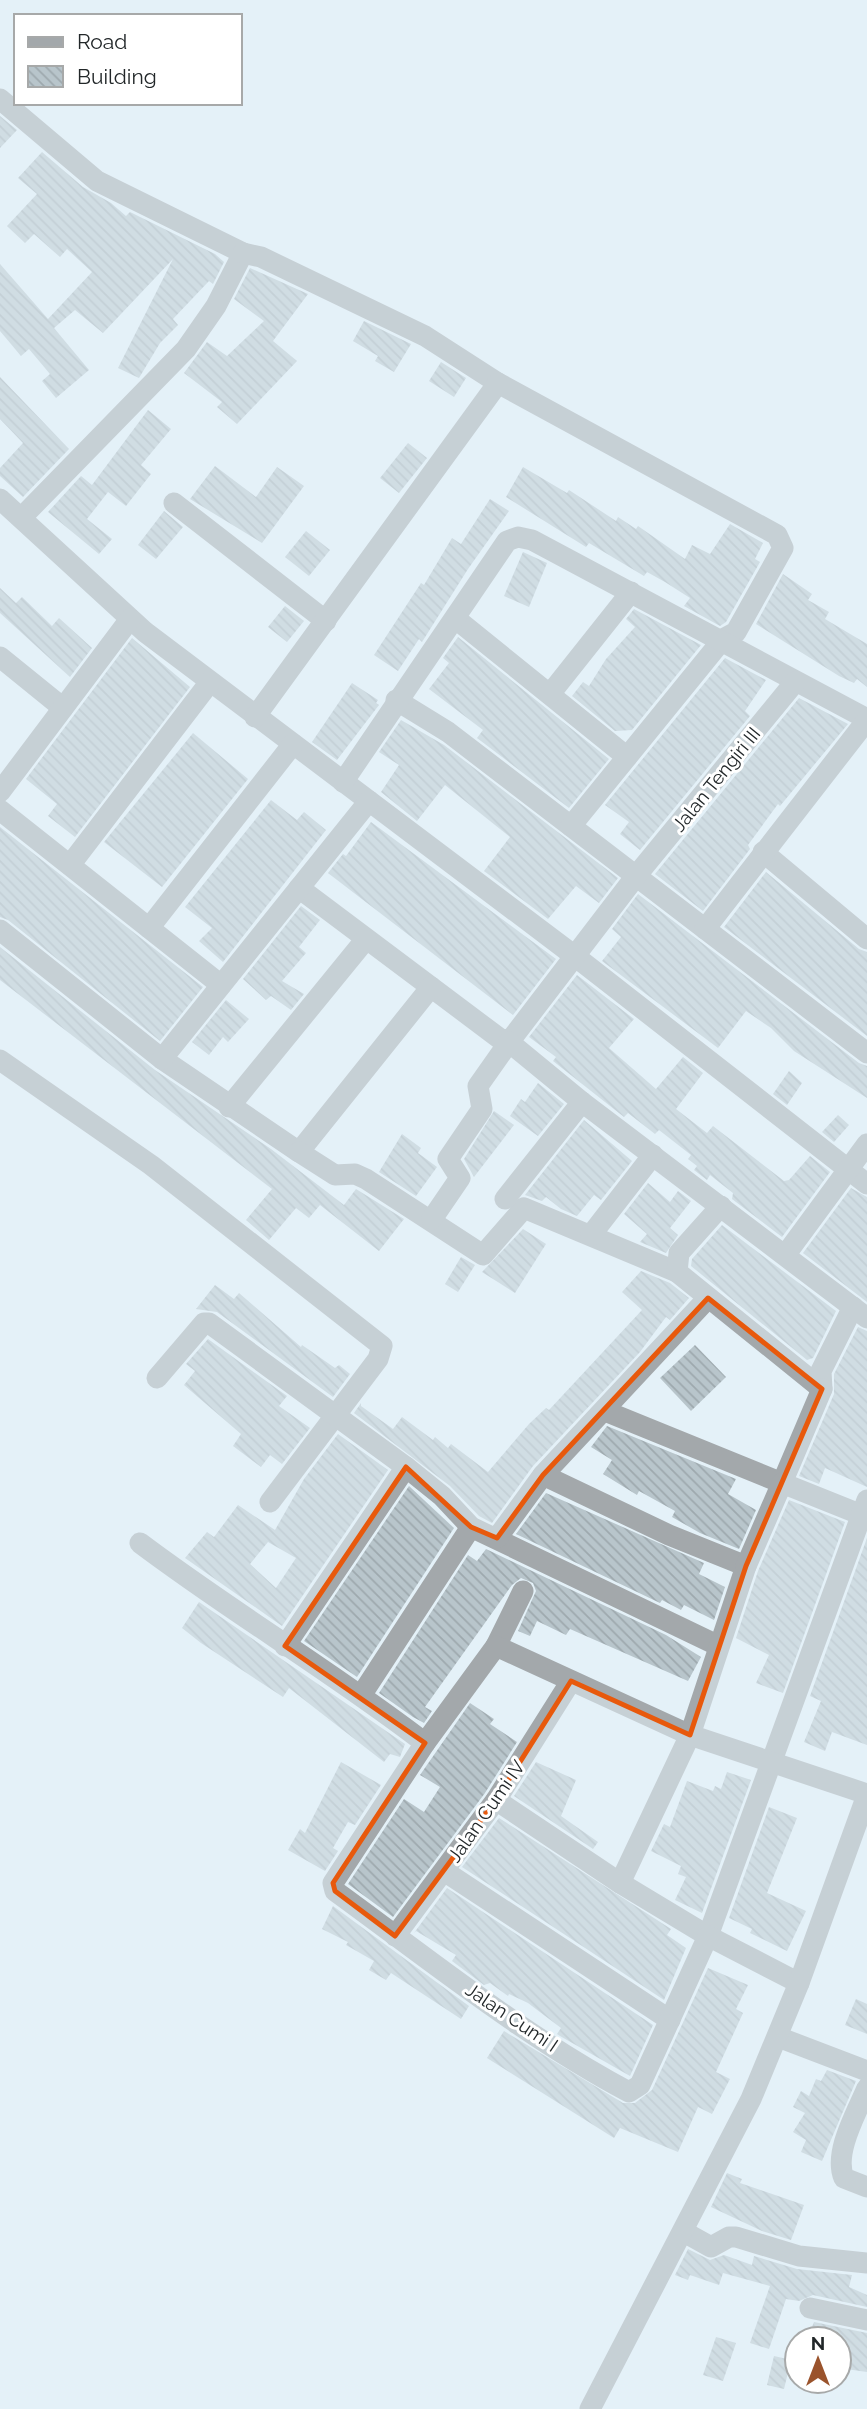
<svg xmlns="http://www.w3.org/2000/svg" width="867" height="2409" font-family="Raleway,sans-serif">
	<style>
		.building { fill: url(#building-back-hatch); fill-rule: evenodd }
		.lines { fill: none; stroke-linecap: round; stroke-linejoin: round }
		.street { stroke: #a3a8ab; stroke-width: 21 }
		.marked { fill: none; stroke: #e8590c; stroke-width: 5; stroke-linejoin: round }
		.labels { text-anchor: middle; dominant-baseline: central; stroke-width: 6; stroke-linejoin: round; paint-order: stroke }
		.street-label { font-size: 19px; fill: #222729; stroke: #fff }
	</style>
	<defs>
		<pattern id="building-back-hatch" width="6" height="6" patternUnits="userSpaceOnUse" patternTransform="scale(1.75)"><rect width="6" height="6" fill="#b8c5cb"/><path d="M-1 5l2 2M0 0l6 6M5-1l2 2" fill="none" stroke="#9ea9ae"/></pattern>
	</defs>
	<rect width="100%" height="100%" fill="#e4f1f8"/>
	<!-- building -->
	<g class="building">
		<path d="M0,116L17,130L0,148Z"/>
		<path d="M42,152L83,187L111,203L126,216L130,212L215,254L224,262L213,284L209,281L173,319L178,325L160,343L139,378L118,368L173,259L103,333L75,310L54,328L89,370L56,398L42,381L50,374L29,349L21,356L0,331V264L48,319L92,272L67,249L60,257L34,234L25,243L7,226L37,194L18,178Z"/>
		<path d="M250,268L308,294L273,341L297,361L237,424L217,407L222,402L184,373L207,342L227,356L264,321L234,299Z"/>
		<path d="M364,321L411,344L394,372L375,361L378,356L353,341Z"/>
		<path d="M441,362L466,378L454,397L429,381Z"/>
		<path d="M0,377L69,449L23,497L0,476V468L23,443L0,419Z"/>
		<path d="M148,410L171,429L141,465L151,474L126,506L108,492L87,519L112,539L99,554L48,512L81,476L92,485Z"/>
		<path d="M408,443L427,458L399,493L380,478Z"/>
		<path d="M215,466L256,497L277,467L304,486L262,543L190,499Z"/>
		<path d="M523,467L567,493L569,490L616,521L618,517L636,529L638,526L685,559L692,545L710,554L730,524L763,543L755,559L760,562L726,622L720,626L684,606L690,598L665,582L647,572L644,576L589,543L586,547L506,497Z"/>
		<path d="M490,499L509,511L468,569L422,642L419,639L398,671L374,655L421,583L424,585L452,538L461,544Z"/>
		<path d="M164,511L183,527L156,559L138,545Z"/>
		<path d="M306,531L330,550L309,576L285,557Z"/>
		<path d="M523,552L547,563L529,607L504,596Z"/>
		<path d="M783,574L812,594L808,600L829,612L825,619L867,644V687L857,679L854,683L839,676L756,624Z"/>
		<path d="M0,588L16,603L22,597L52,626L59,618L92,648L70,677L0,613Z"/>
		<path d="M285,606L304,621L287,642L268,627Z"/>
		<path d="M634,609L701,645L632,730L615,731L572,696L583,682L589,686L606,659L635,627L626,619Z"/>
		<path d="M458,637L609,759L569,808L477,738L483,730L429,689L449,663L443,658Z"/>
		<path d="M132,638L190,687L75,837L48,816L57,804L26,779Z"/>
		<path d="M725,658L766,680L745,711L750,716L640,850L620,834L629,822L605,805Z"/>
		<path d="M352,683L378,700L376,703L379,705L337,760L312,742Z"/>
		<path d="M799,698L848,724L780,806L778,804L748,845L750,849L703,911L655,874Z"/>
		<path d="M401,720L444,745L618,878L599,903L576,886L548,919L484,871L510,837L445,785L417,821L381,792L399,765L379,752Z"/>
		<path d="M193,733L248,779L162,887L104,842Z"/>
		<path d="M271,800L297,820L304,812L326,830L223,962L199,941L212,928L185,907Z"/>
		<path d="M371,822L556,959L513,1015L328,873L343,854L346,856Z"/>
		<path d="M0,827L203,987L160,1041L8,920L0,917Z"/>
		<path d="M766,872L859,949L867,952V1036L724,927Z"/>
		<path d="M638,894L859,1063L867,1066V1098L794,1051L771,1028L746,1011L718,1048L602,961L621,937L612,929Z"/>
		<path d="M301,906L320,920L299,947L306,953L282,981L304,994L291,1010L271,996L266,1000L243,979Z"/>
		<path d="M0,947L155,1070L271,1149L344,1205L356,1189L404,1219L379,1251L320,1205L309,1218L296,1208L269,1240L246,1220L272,1189L0,980Z"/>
		<path d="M577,975L634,1019L609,1048L656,1089L683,1057L703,1073L676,1109L707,1133L713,1126L784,1181L789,1180L810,1156L830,1172L782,1237L732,1199L733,1193L710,1175L707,1180L694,1170L697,1166L688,1159L691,1155L659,1130L655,1134L628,1113L624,1117L553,1061L556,1057L529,1037Z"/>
		<path d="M226,1000L249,1019L228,1042L223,1037L209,1055L192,1042Z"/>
		<path d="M789,1071L802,1083L787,1105L773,1094Z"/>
		<path d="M538,1083L564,1104L538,1136L510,1116L521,1099L525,1102Z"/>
		<path d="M494,1111L514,1125L474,1177L464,1159Z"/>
		<path d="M838,1115L849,1125L834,1142L822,1132Z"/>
		<path d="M584,1120L632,1161L601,1200L594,1195L577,1216L561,1209L546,1197L542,1201L525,1195Z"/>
		<path d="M402,1134L421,1148L418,1153L437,1167L416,1196L379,1172Z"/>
		<path d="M648,1183L670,1202L678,1191L691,1201L670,1228L678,1235L666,1253L640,1242L647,1234L624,1214Z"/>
		<path d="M851,1188L867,1197V1302L803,1253Z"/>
		<path d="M722,1225L836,1311L813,1358L807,1360L691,1266L692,1259Z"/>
		<path d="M523,1229L546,1244L515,1293L482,1272Z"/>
		<path d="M461,1257L475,1265L458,1292L445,1284Z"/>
		<path d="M641,1271L670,1283L689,1298L670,1320L666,1317L640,1352L533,1466L492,1523L479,1516L450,1486L354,1413L361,1403V1406L393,1429L402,1417L433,1440L435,1437L448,1448L451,1444L488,1472L529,1424L546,1408L549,1410L642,1310L622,1292Z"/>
		<path d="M215,1285L234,1299L239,1293L301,1347L302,1345L335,1368L339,1365L350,1374L333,1397L217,1312L196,1309Z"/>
		<path d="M858,1327L867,1331V1487L825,1468L819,1484L799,1476L834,1394V1374Z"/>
		<path d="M208,1339L287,1396L279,1406L310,1428L282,1464L270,1455L261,1467L233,1446L241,1434L184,1385L195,1371L186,1364Z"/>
		<path d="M695,1345L726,1377L691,1411L660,1378Z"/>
		<path d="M607,1426L736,1479L728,1494L756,1510L739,1549L700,1533L672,1517L675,1511L639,1491L637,1495L603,1474L612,1460L591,1447Z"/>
		<path d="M338,1434L388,1470L282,1626L185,1558L207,1532L214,1537L238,1505L275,1530L304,1479ZM268,1542L296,1558L276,1588L250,1564Z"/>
		<path d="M409,1486L454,1528L357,1677L304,1641Z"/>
		<path d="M546,1493L704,1563L699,1574L725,1587L714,1620L684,1605L681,1610L662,1600L660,1603L516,1534Z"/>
		<path d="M789,1500L845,1522L783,1693L756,1683L769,1655L736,1638L758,1571Z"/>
		<path d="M867,1538V1745L832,1732L825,1751L804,1742L821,1701L810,1696Z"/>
		<path d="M486,1549L666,1635L701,1657L688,1681L570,1629L566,1635L537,1621L530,1636L518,1631L536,1591L533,1583L521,1578L512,1585L425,1707L432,1711L424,1723L413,1717L379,1693L468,1555L477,1561Z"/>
		<path d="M199,1602L405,1744L400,1757L390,1754L384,1762L289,1688L283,1697L201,1643L182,1628Z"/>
		<path d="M470,1703L494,1719L490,1724L517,1742L485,1793L393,1917L348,1884L404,1799L424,1812L440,1787L420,1775Z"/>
		<path d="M341,1762L381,1785L355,1825L348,1822L333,1848L338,1851L325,1871L288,1850L300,1829L305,1833Z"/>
		<path d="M536,1762L576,1780L561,1816L598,1842L593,1849L514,1796Z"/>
		<path d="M727,1772L751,1780L702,1913L675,1900L686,1877L678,1874L681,1866L651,1851L664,1824L670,1827L687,1781L713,1791L715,1786L721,1789Z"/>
		<path d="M769,1807L797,1818L767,1893L806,1911L787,1951L750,1933L752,1929L729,1918Z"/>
		<path d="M499,1818L671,1929L667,1935L686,1948L664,2000L462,1867Z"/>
		<path d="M447,1888L653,2025L630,2076L560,2036L557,2034L561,2028L528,2003L509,1994L508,1996L490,1983L484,1985L452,1961L456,1955L416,1931L414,1933Z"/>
		<path d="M333,1906L469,2006L461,2019L391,1973L386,1980L369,1970L374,1961L346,1945L348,1942L322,1929Z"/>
		<path d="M708,1968L748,1985L736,2009L743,2013L716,2072L730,2079L712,2114L698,2107L678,2152L620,2128L614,2138L487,2058L504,2031L623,2103H635L652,2090Z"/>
		<path d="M856,1999L867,2004V2034L845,2025Z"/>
		<path d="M827,2070L856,2081L822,2161L801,2152L806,2140L793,2132L805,2113L793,2107L801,2091L809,2096L816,2079L821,2081Z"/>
		<path d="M727,2173L742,2179L740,2183L804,2205L791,2240L762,2231L711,2207Z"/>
		<path d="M688,2249L710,2260L724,2255L752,2265L754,2256L797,2269L852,2275L849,2287L867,2295V2307L813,2295L799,2301L786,2299L769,2349L750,2343L770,2286L723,2273L719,2285L690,2275L688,2280L675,2275Z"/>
		<path d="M814,2322L867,2333V2372L839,2368V2339H807Z"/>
		<path d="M716,2337L736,2343L723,2381L703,2375Z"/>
		<path d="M774,2356L791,2360L784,2389L767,2385Z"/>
	</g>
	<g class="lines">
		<!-- street -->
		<g class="street">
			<path d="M0,99L97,181L243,253L216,306L186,349L22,517"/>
			<path d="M243,253L261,257L425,336L498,383"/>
			<path d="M0,499L145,632L576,957L867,1184"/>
			<path d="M174,503L326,621"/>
			<path d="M456,619L627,757"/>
			<path d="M0,657L63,708"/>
			<path d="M550,694L631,592"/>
			<path d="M396,700L448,732L867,1053"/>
			<path d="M255,717L498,383L777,535L783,548L736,632L723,639L571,826"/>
			<path d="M343,782L507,541L518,537L532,540L867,719"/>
			<path d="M0,792L130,619"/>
			<path d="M0,810L221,985"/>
			<path d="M763,852L867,939"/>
			<path d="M70,865L210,682"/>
			<path d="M299,888L499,1038L509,1042L636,876L795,682"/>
			<path d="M149,928L293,744"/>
			<path d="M705,929L867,720"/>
			<path d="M0,930L162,1059L299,1152L431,987"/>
			<path d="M162,1059L369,801"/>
			<path d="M0,1060L151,1165L382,1346L378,1359L270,1502"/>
			<path d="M229,1107L366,939"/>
			<path d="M299,1152L335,1175L355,1174L366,1179L483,1255L524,1208L677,1272"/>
			<path d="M505,1199L582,1102"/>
			<path d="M721,1206L679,1253L677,1272L822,1389L821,1371L853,1307"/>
			<path d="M432,1219L460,1178L448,1159L482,1109L478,1086L509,1042L582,1102L867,1318"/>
			<path d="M591,1235L653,1155"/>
			<path d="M786,1254L867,1144"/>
			<path d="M157,1378L204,1323H209L406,1467L442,1496L471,1527L719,1646"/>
			<path d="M605,1411L782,1483L822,1389"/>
			<path d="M543,1475L708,1298"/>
			<path d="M497,1538L543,1475L669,1535L746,1566L690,1735L620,1883"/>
			<path d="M140,1543C233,1613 333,1672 425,1743"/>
			<path d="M746,1566L782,1483L867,1517"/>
			<path d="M285,1646L406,1467"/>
			<path d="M496,1646L523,1591"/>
			<path d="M362,1694L471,1527"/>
			<path d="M496,1800L620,1883L708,1936L867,1500"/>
			<path d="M444,1871L670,2020"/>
			<path d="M395,1936L496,1800L571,1681"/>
			<path d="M799,1983L708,1936L640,2085L629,2092C525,2037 430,1960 335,1891L333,1883L425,1743L496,1646L690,1735L867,1794"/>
			<path d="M778,2037L867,2071"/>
			<path d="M867,2088C857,2112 833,2153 844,2178L867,2187"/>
			<path d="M684,2232L711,2247L729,2237H736L799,2256L867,2263"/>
			<path d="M810,2308L867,2320"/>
			<path d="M590,2409L751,2099L799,1983L867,1795"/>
		</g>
	</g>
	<!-- marked area -->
	<path d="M0 0H867V2409H0ZM708,1298L822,1389L746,1566L690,1735L571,1681L496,1800L395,1936L335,1891L333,1883L425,1743L285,1646L406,1467L471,1527L497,1538L543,1475Z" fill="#e4f1f8" fill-opacity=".55" fill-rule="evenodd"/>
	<path class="marked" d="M708,1298L822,1389L746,1566L690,1735L571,1681L496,1800L395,1936L335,1891L333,1883L425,1743L285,1646L406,1467L471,1527L497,1538L543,1475Z"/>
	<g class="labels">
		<!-- street labels -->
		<g class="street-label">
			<text transform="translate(716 779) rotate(-51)">Jalan Tengiri III</text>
			<text transform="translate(486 1811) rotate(-55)">Jalan Cumi IV</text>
			<text transform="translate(512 2017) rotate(34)">Jalan Cumi I</text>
		</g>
	</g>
	<!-- legend -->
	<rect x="14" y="14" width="228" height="91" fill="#ffffff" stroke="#a7a9a9" stroke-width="2"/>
	<rect x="28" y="37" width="35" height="10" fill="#a3a8ab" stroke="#a7a9a9" stroke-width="2"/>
	<text x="77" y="49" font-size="21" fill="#222729">Road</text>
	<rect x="28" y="66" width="35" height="21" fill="url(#building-back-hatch)" stroke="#a7a9a9" stroke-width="2"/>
	<text x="77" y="84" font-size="21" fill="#222729">Building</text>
	<!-- north arrow -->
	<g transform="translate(818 2360)"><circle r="33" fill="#ffffff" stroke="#a7a9a9" stroke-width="2"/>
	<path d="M0-5L12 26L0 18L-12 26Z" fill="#9a532c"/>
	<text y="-10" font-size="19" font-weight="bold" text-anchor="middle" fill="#222729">N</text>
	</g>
</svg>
